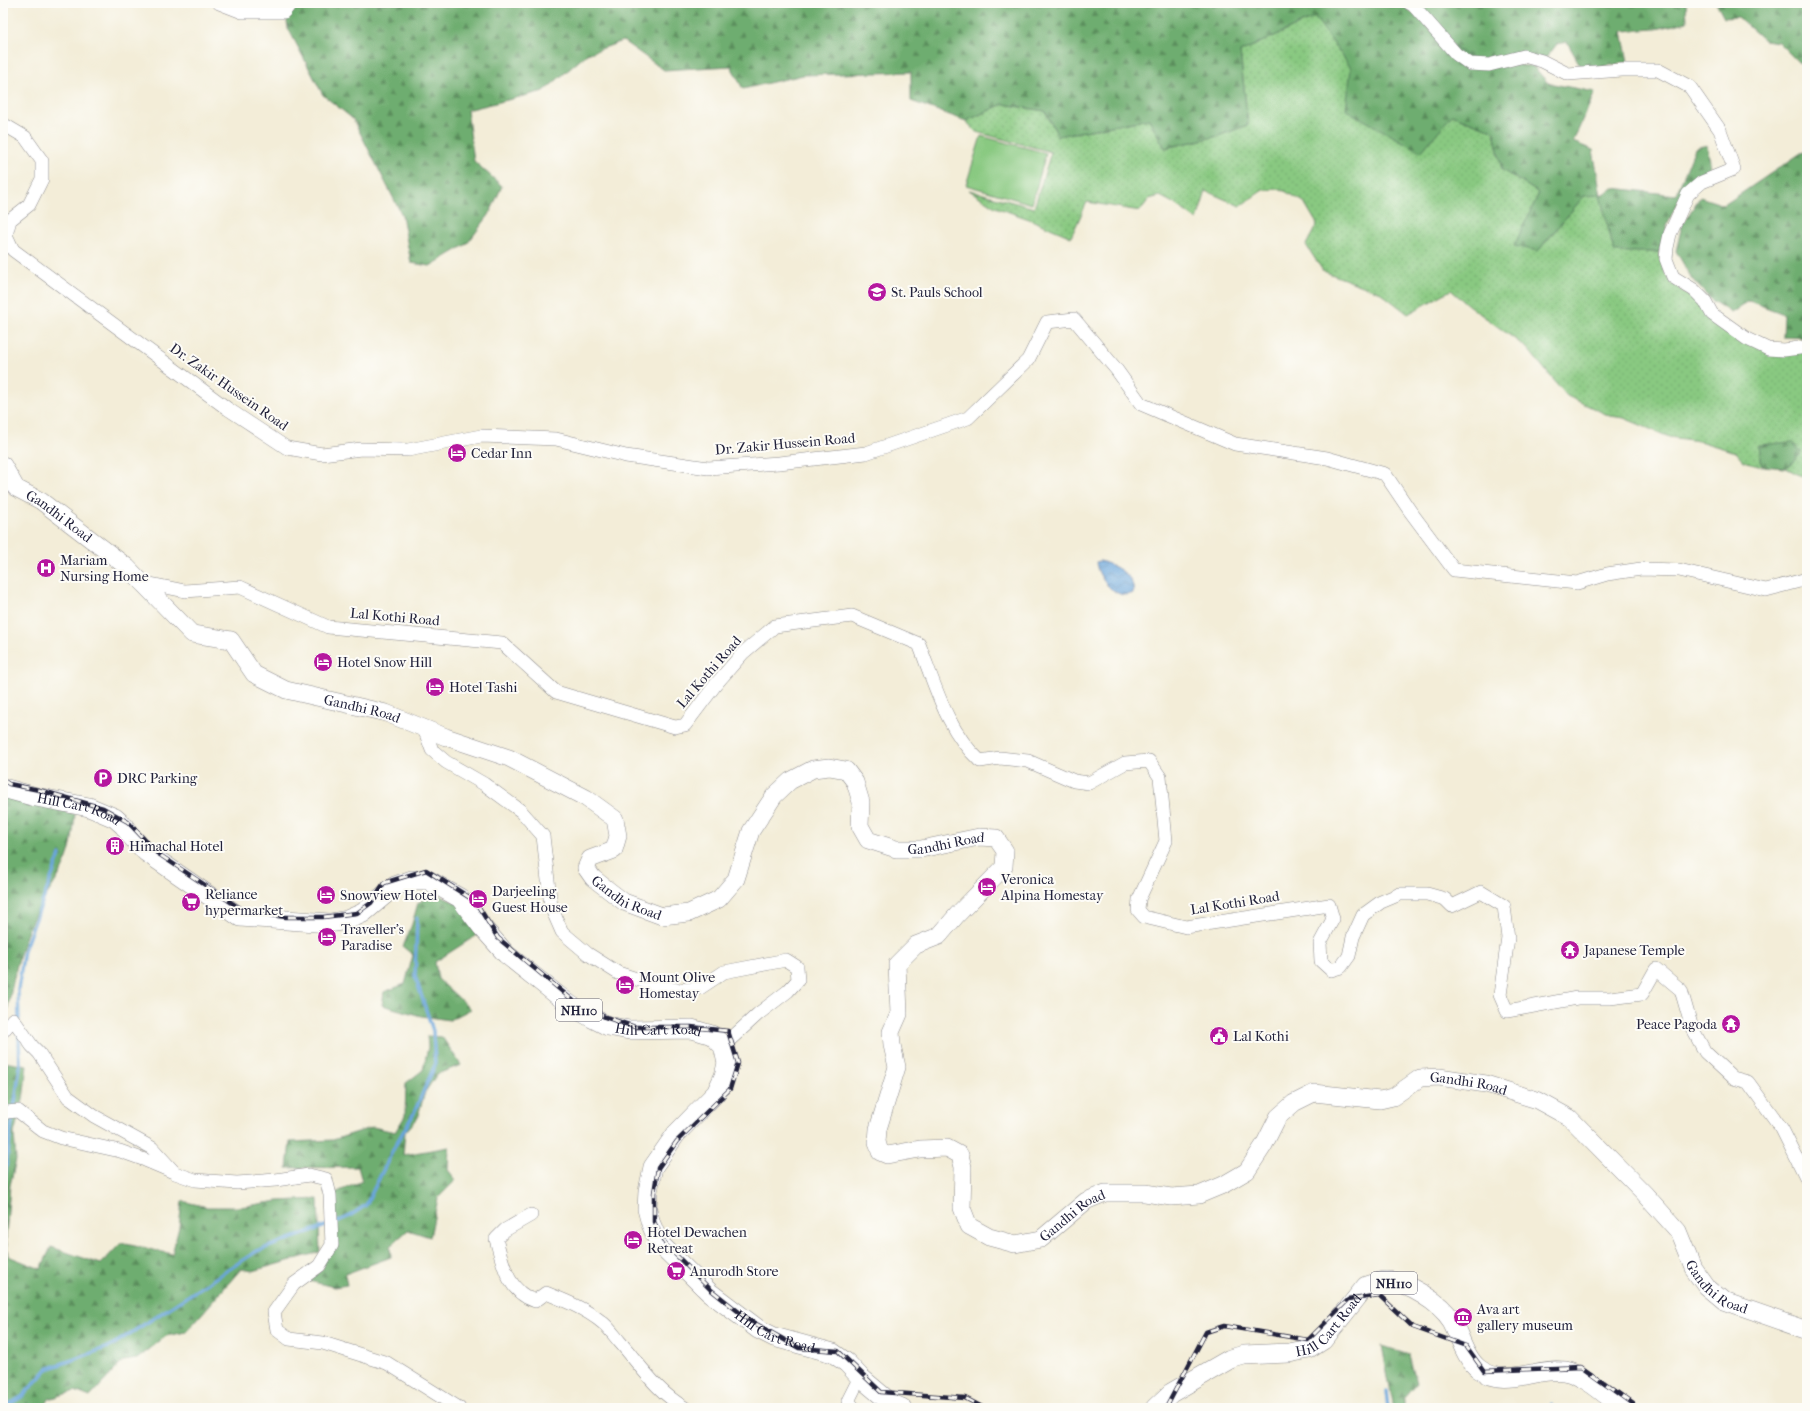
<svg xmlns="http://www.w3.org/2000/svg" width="1810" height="1411" font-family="'IM FELL French Canon',serif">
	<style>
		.grass { fill: url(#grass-dots); stroke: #56765e }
		.forest { fill: url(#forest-firs); stroke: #486855 }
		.pitch { fill: #89c981; stroke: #56765e }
		.water { fill: url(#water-waves); stroke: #46648b }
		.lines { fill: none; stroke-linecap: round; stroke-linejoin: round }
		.stream { stroke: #6aa6db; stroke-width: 3.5 }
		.minor-casing { stroke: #8a888a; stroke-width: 14 }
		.major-casing { stroke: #8a888a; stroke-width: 18 }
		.highway-casing { stroke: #8a888a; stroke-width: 20 }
		.minor { stroke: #fff; stroke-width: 13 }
		.major { stroke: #fff; stroke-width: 17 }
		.highway { stroke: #fff; stroke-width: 19 }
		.rail-casing { stroke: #22223b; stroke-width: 4.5 }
		.rail { stroke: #fdfcf7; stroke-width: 3; stroke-dasharray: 9; stroke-linecap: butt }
		.labels { text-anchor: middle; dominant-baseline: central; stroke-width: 4; stroke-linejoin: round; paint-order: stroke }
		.shield { fill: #fdfcf7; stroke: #646373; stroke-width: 1 }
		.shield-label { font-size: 13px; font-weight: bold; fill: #22223b }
		.poi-label { font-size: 14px; fill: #22223b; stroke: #fdfcf7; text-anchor: start }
		.street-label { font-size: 14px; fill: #22223b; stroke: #fdfcf7 }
	</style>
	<defs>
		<pattern id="grass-dots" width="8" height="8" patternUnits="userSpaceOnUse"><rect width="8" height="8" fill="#89c981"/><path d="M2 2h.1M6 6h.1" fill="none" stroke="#76ac70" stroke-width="1.8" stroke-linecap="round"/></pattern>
		<pattern id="forest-firs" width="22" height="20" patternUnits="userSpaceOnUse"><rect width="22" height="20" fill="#6ead6f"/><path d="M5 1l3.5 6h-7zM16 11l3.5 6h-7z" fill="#5a8c5c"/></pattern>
		<pattern id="water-waves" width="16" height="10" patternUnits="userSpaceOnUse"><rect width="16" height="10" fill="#6aa6db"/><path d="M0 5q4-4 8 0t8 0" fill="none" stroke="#5787b3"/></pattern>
	</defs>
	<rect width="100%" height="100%" fill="#fdfcf7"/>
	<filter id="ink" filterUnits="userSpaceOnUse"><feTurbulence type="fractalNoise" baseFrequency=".025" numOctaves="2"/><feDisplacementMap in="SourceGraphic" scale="8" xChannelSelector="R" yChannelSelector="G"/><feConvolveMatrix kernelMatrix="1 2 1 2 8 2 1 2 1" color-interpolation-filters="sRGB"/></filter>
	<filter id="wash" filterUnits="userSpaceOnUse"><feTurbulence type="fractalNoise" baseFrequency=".012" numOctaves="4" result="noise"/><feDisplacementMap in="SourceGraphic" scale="16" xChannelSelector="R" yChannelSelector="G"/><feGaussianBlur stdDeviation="0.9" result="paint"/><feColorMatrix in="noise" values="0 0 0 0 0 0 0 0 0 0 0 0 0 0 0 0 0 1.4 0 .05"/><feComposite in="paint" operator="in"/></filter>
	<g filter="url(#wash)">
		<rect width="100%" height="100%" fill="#f3edd8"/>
		<!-- grass -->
		<path class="grass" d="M1315,17L1351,68L1452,115L1494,131L1502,170L1539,193L1515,245L1538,251L1584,196L1601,195L1614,251L1659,252L1663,269L1670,282L1698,303L1704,314L1711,322L1733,336L1807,352V479L1786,468L1802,453L1759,445L1762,466L1743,461L1735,452L1699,441L1669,437L1624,418L1610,416L1567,396L1527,348L1468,305L1451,290L1408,314L1381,293L1323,271L1306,245L1317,224L1304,202L1281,189L1263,190L1240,206L1206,191L1197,220L1175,204L1160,196L1149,199L1140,211L1087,202L1071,237L1029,219L995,207L969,190L1034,208L1051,152L976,132L966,121L1003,104L1045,111L1058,136L1149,119L1165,148L1218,136L1248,125L1240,52Z"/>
		<!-- forest -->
		<g class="forest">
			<path d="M294,3H1396L1406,7L1438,37L1486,68L1518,65L1533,66L1548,83L1595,92L1573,142L1593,150L1601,195L1613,188L1676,195L1695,148L1707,145L1711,167C1705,171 1697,175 1693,180C1675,200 1666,227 1659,252H1614L1600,195L1584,196L1538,251L1514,246L1539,193L1502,170L1494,131L1452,115L1421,152L1346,110L1351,68L1315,17L1240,52L1248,125L1218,136L1165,148L1149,119L1058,136L1045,111L1003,104L966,121L911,101V72L803,75L743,89L731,66L664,70L623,41L587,54L544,91L467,110L474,161L502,186L489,215L467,244L430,266L411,263L402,215L353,119L323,95L288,28L286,15Z"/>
			<path d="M1413,3H1686L1687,22L1656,29L1622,31L1628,62L1594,68L1580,65L1567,42L1557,44L1547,57L1472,60L1457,49Z"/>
			<path d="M1716,3H1806L1807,57L1799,63L1778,42L1764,40L1738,17L1724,18Z"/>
			<path d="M1807,151V338L1783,337L1784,314L1749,301L1731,313L1710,299L1692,279L1676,251L1682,225L1700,197L1724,205L1801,153Z"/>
			<path d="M1792,442L1802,453L1786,468L1762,466L1759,445Z"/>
			<path d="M3,794L75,814C73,832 72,849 64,865C56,885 40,901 32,921C19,950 13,981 7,1012L3,1017Z"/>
			<path d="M433,893L459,904L477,935L435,962L438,979L471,1009L450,1020L421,1016L382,1005L384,992L405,984L413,955L403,947L412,924L418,903Z"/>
			<path d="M427,1036L442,1037L461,1065L437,1074L425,1092L417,1119L405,1132L403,1155L449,1147L448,1170L456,1180L438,1198L430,1237L408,1230L390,1246L391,1257L345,1274L347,1285L334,1287L309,1281L323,1268L335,1193L362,1181L358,1167L287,1168L290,1142L333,1140L373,1127L395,1132L405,1116L406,1083L423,1070L428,1047Z"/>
			<path d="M4,1062L27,1066L23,1100L14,1133L16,1160L10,1185L6,1236L8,1256L41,1269L51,1247L101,1264L121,1243L172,1254L179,1227L182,1201L207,1207H240L278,1201L318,1199L320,1252L253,1271L241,1269L186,1332L166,1336L137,1359L123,1361L90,1397L75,1391L49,1399L44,1408H3V1098L6,1083Z"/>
			<path d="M1382,1346L1409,1355L1417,1383L1404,1398V1408H1394Z"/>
		</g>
		<!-- pitch -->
		<path class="pitch" d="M981,136L1046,153L1032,204L966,185Z"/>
		<!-- water -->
		<path class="water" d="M1100,561C1114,565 1136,575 1133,593C1116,602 1097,577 1096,562Z"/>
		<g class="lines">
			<!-- stream -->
			<g class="stream">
				<path d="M19,1019L18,990L24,950L60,855"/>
				<path d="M14,1109L20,1066L19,1035"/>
				<path d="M3,1191L13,1115"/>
				<path d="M334,1223L348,1217L366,1205L396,1144L413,1115L435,1065L433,1031L415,976L417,918"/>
				<path d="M1386,1391L1388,1408"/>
				<path d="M1551,1404V1408"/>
				<path d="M3,1408L23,1396L47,1369L111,1346L257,1251L328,1225"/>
			</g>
		</g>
	</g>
	<g filter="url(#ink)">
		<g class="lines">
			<defs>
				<g id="minor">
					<path d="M219,3L242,12H284L291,3"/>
					<path d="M1409,3L1413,5L1456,54L1470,64L1489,65L1524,56L1542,61L1568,74L1622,70H1658L1690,87L1720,130L1734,169L1702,182L1688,194L1670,234L1667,248L1666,259L1673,277L1694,290L1705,301L1712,314L1747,339L1768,349L1784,350L1807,347"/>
					<path d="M3,124L25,137L42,161V179L29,205L10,220L6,235L13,250L228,409L287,448L322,454L361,449L408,450L481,436L556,439L626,456L708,468L779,463L866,453L968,418L1028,360L1047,322L1074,319L1116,369L1141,404L1235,444L1327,458L1385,474L1410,511L1454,570L1577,583L1607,574L1641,569L1679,570L1766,590L1807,579"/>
					<path d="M141,582L185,591L240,587L328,627L502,643L556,692L675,727L685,725L716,684L743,653L775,626L852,616L919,644C935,685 947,731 980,761L1000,758L1028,761L1074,781L1089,783L1125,763L1149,761L1160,777L1166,841L1139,899L1138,910L1144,917L1186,927L1329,905L1333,919L1320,943L1321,961L1331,970L1341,967L1349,956L1353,937L1363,915L1381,902L1400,894H1427L1445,899L1452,906L1481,892L1504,906L1508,938L1500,995L1507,1011L1577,998H1610L1642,994L1656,969L1681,990L1692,1028L1705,1052L1733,1078L1748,1082L1782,1129L1807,1179"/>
					<path d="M423,726L432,750L446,762L484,784L521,811L543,836L551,907L562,932L588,954L618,973L655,985L678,990L700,988L724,972L786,960L797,967L798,980L788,991L758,1014L723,1046"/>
					<path d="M3,1031L13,1019L32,1046L39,1053L68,1097L94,1116L152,1148L175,1173L195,1180L237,1183L276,1180L309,1175L326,1179L330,1195L332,1245L319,1266L294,1284L274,1312L277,1330L289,1339L323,1343L387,1363L459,1408"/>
					<path d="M3,1115L6,1112L18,1111L43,1131L61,1138L120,1151L145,1160L171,1171"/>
					<path d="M531,1215L505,1230L496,1239C503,1264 507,1291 535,1301L546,1293C566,1301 586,1309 603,1323C609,1328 614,1335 619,1341C642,1367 655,1390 685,1408"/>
					<path d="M854,1408L848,1401L860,1377"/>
				</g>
				<g id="major">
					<path id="s1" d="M3,465L16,488L41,501L127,567L192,634L231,640L254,674L286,690L386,713L446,737L509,758L586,798L615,819L618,836L614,850L590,859L586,868L593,878L624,902L662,916L689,913L719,899L736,879L751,831L774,796L790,781L813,769L829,767L846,770L855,782L861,802L860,826L868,840L896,849H921L979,837L996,838L1005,851L1004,867L957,915L939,936L916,945L897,964L899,1014L891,1032L892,1045L897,1067L878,1129L877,1142L880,1152L887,1155L920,1149L947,1148L960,1155L963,1167L962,1208L969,1226L989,1237L1015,1244L1041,1239L1086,1201L1105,1193H1145L1171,1197L1199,1195L1223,1185L1247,1171L1264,1145L1278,1117L1294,1103L1314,1093L1380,1100L1393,1097L1420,1078L1439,1077L1486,1084L1537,1100L1570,1118L1644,1193L1678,1231L1693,1268L1706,1286L1724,1301L1807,1330"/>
				</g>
				<g id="highway">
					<path id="s2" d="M3,788L36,797L89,807L115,818L124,826L130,835L146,852L240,917L330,923L347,920L363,913L395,886L412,880H428L460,898L482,927L506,954L570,1005L592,1018L608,1026L629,1030L692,1029L712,1035L723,1046L727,1063L724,1076L716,1093L676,1134L653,1167L648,1191L647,1209L651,1224L659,1243L709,1292L758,1329L774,1337L833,1353L847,1363L860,1377L892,1404L902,1408"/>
					<path id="s3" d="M1155,1408L1171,1393L1230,1359L1244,1355L1289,1353L1309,1349L1323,1340L1366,1286C1372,1284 1380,1281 1386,1281C1408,1282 1441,1303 1452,1321C1460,1336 1465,1358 1479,1369C1506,1389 1536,1367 1564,1371C1584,1374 1607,1396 1623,1408"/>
				</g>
			</defs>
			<!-- minor casing -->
			<use href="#minor" class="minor-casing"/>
			<!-- major casing -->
			<use href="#major" class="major-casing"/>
			<!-- highway casing -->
			<use href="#highway" class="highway-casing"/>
			<!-- minor -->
			<use href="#minor" class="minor"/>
			<!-- major -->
			<use href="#major" class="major"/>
			<!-- highway -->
			<use href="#highway" class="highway"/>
			<defs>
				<g id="rail">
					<path d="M3,780L9,784L39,790L103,808L128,822L157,853L241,909L262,914L286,917H323L357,913L371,903L384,883L426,870L475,901L498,938L576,1003L605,1017L635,1027H691L728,1031L738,1063L730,1089L677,1141L658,1168L654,1193V1222L666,1245L710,1289L749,1320L799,1348L838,1351L881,1392L965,1398L984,1408"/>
					<path d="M1166,1408L1206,1332L1224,1326L1308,1340L1348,1300L1379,1295L1413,1327L1466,1346L1484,1371L1581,1367L1638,1408"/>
				</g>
			</defs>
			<!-- rail casing -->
			<use href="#rail" class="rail-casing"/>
			<!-- rail -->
			<use href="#rail" class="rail"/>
		</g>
	</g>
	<!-- icons -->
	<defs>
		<symbol id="school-disc" viewBox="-11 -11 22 22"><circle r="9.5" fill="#b5179e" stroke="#fdfcf7"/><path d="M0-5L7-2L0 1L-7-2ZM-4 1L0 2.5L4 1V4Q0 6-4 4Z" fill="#fff"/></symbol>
		<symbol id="hotel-disc" viewBox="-11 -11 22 22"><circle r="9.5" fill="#b5179e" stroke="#fdfcf7"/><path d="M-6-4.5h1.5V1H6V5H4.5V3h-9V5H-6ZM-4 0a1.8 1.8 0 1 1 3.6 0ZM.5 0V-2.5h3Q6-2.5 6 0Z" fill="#fff"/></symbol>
		<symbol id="hospital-disc" viewBox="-11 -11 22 22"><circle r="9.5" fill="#b5179e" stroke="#fdfcf7"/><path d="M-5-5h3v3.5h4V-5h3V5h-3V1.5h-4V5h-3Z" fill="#fff"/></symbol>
		<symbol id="parking-disc" viewBox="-11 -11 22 22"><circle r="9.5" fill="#b5179e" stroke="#fdfcf7"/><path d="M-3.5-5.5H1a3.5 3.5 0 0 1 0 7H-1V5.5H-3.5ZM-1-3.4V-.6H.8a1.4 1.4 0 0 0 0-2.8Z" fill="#fff"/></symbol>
		<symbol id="building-disc" viewBox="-11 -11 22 22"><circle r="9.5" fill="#b5179e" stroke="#fdfcf7"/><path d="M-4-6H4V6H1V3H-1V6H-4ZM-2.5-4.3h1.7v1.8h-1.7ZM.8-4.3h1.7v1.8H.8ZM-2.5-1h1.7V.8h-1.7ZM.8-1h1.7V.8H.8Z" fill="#fff"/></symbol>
		<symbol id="supermarket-disc" viewBox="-11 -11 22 22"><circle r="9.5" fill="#b5179e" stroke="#fdfcf7"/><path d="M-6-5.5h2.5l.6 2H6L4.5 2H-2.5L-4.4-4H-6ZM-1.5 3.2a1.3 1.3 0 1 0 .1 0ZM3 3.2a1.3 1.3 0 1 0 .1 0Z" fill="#fff"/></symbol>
		<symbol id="temple-disc" viewBox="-11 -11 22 22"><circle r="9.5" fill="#b5179e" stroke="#fdfcf7"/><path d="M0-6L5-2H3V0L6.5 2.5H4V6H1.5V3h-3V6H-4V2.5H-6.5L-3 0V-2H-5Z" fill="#fff"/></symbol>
		<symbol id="civic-disc" viewBox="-11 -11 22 22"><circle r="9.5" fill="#b5179e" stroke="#fdfcf7"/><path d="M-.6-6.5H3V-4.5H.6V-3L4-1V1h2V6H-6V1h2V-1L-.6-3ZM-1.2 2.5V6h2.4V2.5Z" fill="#fff"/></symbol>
		<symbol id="museum-disc" viewBox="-11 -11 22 22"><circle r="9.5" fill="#b5179e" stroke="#fdfcf7"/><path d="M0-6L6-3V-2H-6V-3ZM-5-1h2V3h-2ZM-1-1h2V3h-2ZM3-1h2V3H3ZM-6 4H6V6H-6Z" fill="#fff"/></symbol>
	</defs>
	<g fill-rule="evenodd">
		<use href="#school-disc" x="866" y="281" width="22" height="22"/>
		<use href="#hotel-disc" x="446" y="442" width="22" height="22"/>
		<use href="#hospital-disc" x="35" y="557" width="22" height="22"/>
		<use href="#hotel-disc" x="312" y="651" width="22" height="22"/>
		<use href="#hotel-disc" x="424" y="676" width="22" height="22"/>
		<use href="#parking-disc" x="92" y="767" width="22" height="22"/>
		<use href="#building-disc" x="104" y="835" width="22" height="22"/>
		<use href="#hotel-disc" x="976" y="876" width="22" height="22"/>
		<use href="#hotel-disc" x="315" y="884" width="22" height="22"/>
		<use href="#hotel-disc" x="467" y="888" width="22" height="22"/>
		<use href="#supermarket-disc" x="180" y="891" width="22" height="22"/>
		<use href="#hotel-disc" x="316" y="926" width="22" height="22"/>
		<use href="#temple-disc" x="1559" y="939" width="22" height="22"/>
		<use href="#hotel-disc" x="614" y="974" width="22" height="22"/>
		<use href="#temple-disc" x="1720" y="1013" width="22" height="22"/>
		<use href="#civic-disc" x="1208" y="1025" width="22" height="22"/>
		<use href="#hotel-disc" x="622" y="1229" width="22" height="22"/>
		<use href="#supermarket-disc" x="665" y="1260" width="22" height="22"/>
		<use href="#museum-disc" x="1452" y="1306" width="22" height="22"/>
	</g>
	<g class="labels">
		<!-- shield labels -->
		<g class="shield">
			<rect x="556" y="999" width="46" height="22" rx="3"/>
			<rect x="1371" y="1272" width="46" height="22" rx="3"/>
		</g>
		<g class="shield-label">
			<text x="579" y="1010">NH110</text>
			<text x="1394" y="1283">NH110</text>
		</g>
		<!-- poi labels -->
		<g class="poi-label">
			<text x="891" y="292">St. Pauls School</text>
			<text x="471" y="453">Cedar Inn</text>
			<text x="60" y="560">Mariam<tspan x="60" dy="16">Nursing Home</tspan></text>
			<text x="337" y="662">Hotel Snow Hill</text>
			<text x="449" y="687">Hotel Tashi</text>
			<text x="117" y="778">DRC Parking</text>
			<text x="129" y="846">Himachal Hotel</text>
			<text x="1001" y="879">Veronica<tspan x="1001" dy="16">Alpina Homestay</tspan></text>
			<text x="492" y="891">Darjeeling<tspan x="492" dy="16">Guest House</tspan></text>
			<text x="205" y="894">Reliance<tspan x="205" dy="16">hypermarket</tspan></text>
			<text x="340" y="895">Snowview Hotel</text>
			<text x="341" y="929">Traveller's<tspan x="341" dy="16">Paradise</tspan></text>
			<text x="1584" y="950">Japanese Temple</text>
			<text x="639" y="977">Mount Olive<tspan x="639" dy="16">Homestay</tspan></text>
			<text x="1717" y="1024" text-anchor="end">Peace Pagoda</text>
			<text x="1233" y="1036">Lal Kothi</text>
			<text x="647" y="1232">Hotel Dewachen<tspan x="647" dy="16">Retreat</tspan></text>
			<text x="690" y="1271">Anurodh Store</text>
			<text x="1477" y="1309">Ava art<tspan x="1477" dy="16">gallery museum</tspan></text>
		</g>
		<!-- street labels -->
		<g class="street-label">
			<text transform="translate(229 387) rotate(35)">Dr. Zakir Hussein Road</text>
			<text transform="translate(785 444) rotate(-5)">Dr. Zakir Hussein Road</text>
			<text stroke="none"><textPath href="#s1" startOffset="78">Gandhi Road</textPath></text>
			<text transform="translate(395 617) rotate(5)">Lal Kothi Road</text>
			<text transform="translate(709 672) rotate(-49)">Lal Kothi Road</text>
			<text stroke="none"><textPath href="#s1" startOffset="451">Gandhi Road</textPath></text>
			<text stroke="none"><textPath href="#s2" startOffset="79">Hill Cart Road</textPath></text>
			<text stroke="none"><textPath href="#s1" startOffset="1304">Gandhi Road</textPath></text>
			<text stroke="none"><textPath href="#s1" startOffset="848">Gandhi Road</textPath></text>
			<text transform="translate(1235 903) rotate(-9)">Lal Kothi Road</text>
			<text stroke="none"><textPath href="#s2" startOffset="763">Hill Cart Road</textPath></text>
			<text stroke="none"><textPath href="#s1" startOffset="2454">Gandhi Road</textPath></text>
			<text stroke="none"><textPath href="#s1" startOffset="1998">Gandhi Road</textPath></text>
			<text stroke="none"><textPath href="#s1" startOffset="2790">Gandhi Road</textPath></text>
			<text stroke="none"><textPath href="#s3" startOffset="200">Hill Cart Road</textPath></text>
			<text stroke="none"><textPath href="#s2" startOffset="1207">Hill Cart Road</textPath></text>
		</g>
	</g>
	<!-- margin -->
	<rect width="1810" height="1411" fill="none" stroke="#fdfcf7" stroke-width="16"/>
</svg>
